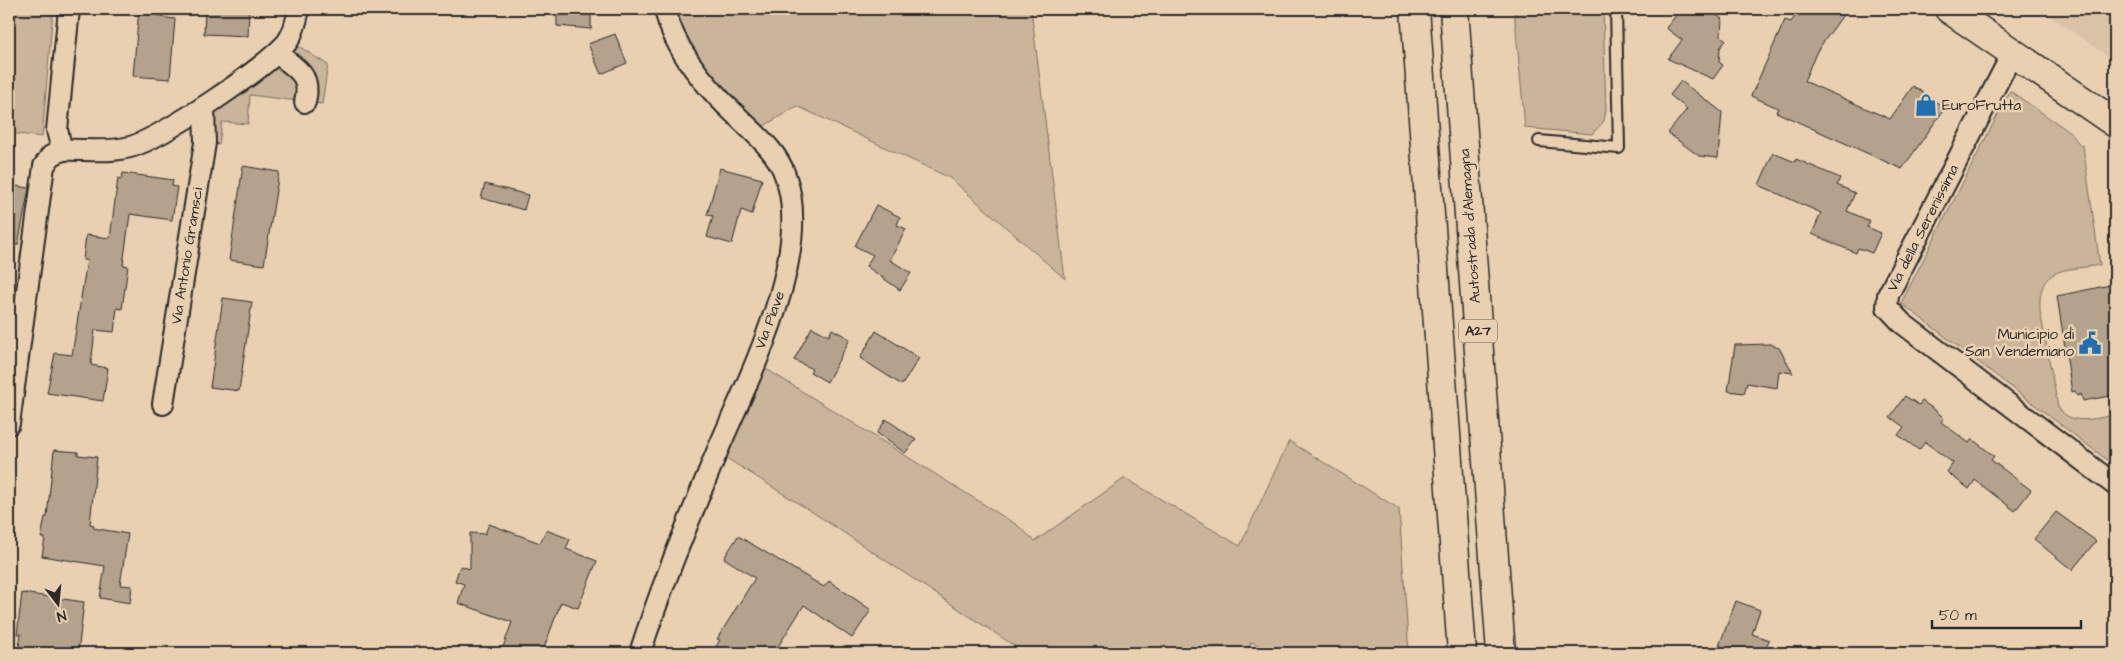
<svg xmlns="http://www.w3.org/2000/svg" width="2124" height="662" font-family="'Architects Daughter',sans-serif">
	<style>
		.built { fill: #d9c2a6 }
		.green { fill: #cab59b; stroke: #7a7063 }
		.building { fill: #b4a28c; stroke: #2b2b2b }
		.lines { fill: none; stroke-linecap: round; stroke-linejoin: round }
		.lane-casing { stroke: #2b2b2b; stroke-width: 14 }
		.street-casing { stroke: #2b2b2b; stroke-width: 24 }
		.secondary-casing { stroke: #2b2b2b; stroke-width: 31 }
		.highway-casing { stroke: #2b2b2b; stroke-width: 31 }
		.lane { stroke: #e9d0b1; stroke-width: 10 }
		.street { stroke: #e9d0b1; stroke-width: 20 }
		.secondary { stroke: #e9d0b1; stroke-width: 28 }
		.highway { stroke: #e9d0b1; stroke-width: 28 }
		.labels { text-anchor: middle; dominant-baseline: central; stroke-width: 5; stroke-linejoin: round; paint-order: stroke }
		.shield { fill: #e9d0b1; stroke: #645c53; stroke-width: 1 }
		.shield-label { font-size: 14px; font-weight: bold; fill: #2b2b2b }
		.poi-label { font-size: 15px; fill: #2b2b2b; stroke: #e9d0b1; text-anchor: start }
		.street-label { font-size: 15px; fill: #2b2b2b; stroke: #e9d0b1 }
	</style>
	<rect width="100%" height="100%" fill="#e9d0b1"/>
	<filter id="ink" filterUnits="userSpaceOnUse"><feTurbulence type="fractalNoise" baseFrequency=".02" numOctaves="2"/><feDisplacementMap in="SourceGraphic" scale="10" xChannelSelector="R" yChannelSelector="G"/><feConvolveMatrix kernelMatrix="1 2 1 2 8 2 1 2 1" color-interpolation-filters="sRGB"/></filter>
	<g filter="url(#ink)">
		<!-- built -->
		<path class="built" d="M2040,9H2115V61Z"/>
		<!-- green -->
		<g class="green">
			<path d="M9,9H53L42,137L9,133Z"/>
			<path d="M665,9H1031L1065,279L950,178L797,106L754,132L717,97Z"/>
			<path d="M1514,9H1603L1606,110L1604,121L1592,134L1525,128Z"/>
			<path d="M289,40L328,65L322,104L250,95L248,124L222,122L219,145L205,143L204,107Z"/>
			<path d="M2010,91L2070,132L2080,145L2083,146L2100,265C2065,271 2037,265 2040,311L2058,407C2071,427 2095,418 2115,415V466L1901,303Z"/>
			<path d="M755,362L1017,525L1035,541L1125,478L1240,546L1289,441L1399,509L1409,653H1277L1251,642L1248,653H1025L820,517L717,452Z"/>
		</g>
		<!-- building -->
		<g class="building">
			<path d="M139,9H160V17L175,19L170,79L133,76Z"/>
			<path d="M205,9H249L248,36L204,34Z"/>
			<path d="M1681,9H1708L1722,19L1721,36L1726,40L1720,48L1719,62L1723,65L1713,79L1668,59L1682,40L1666,28Z"/>
			<path d="M1800,9H1835L1843,15L1817,51L1804,81L1890,119L1913,86L1945,108L1902,169L1776,112L1778,108L1751,96L1785,20L1791,22Z"/>
			<path d="M557,10L591,11V29L557,26Z"/>
			<path d="M615,34L627,63L601,74L588,44Z"/>
			<path d="M1681,81L1722,112L1718,158L1699,156L1668,133L1687,109L1670,95Z"/>
			<path d="M1773,153L1795,162L1796,159L1840,178L1837,185L1855,193L1847,211L1870,221L1867,227L1881,233L1872,253L1858,248L1856,253L1812,234L1821,213L1759,185Z"/>
			<path d="M243,166L279,172L264,265L229,260Z"/>
			<path d="M720,168L762,179L752,214L741,210L732,244L707,237L713,216L707,215Z"/>
			<path d="M123,173L173,180L172,186L177,187L172,220L130,214L123,265L128,266L122,309L117,308L114,332L95,330L91,365L108,368L103,401L47,393L55,353L72,355L87,260H83L86,235L110,238L118,178L122,179Z"/>
			<path d="M485,184L528,195L524,210L481,198Z"/>
			<path d="M9,185L29,188L18,245L9,244Z"/>
			<path d="M876,205L900,217L897,225L906,229L890,260L911,273L900,290L866,266L873,255L855,246Z"/>
			<path d="M2115,284V395L2083,401L2081,394L2077,396L2075,391L2072,392L2057,296Z"/>
			<path d="M223,298L252,302L239,391L210,387Z"/>
			<path d="M812,327L829,336L832,329L850,339L827,382L810,372L812,369L794,360Z"/>
			<path d="M876,331L919,358L902,385L860,358Z"/>
			<path d="M1771,344L1779,348L1793,373L1779,371L1777,388L1747,383L1744,393L1728,391L1735,345Z"/>
			<path d="M1905,396L1919,405L1922,401L1935,410L1944,418L1941,422L1969,443L1972,439L1994,456L1991,460L2031,490L2015,511L1975,480L1969,489L1947,472L1953,463L1925,442L1919,450L1898,435L1904,427L1890,417Z"/>
			<path d="M886,419L916,440L905,453L877,433Z"/>
			<path d="M54,450L78,452V455L97,457L90,524L94,525L93,528L128,534L120,585L132,586L130,603L100,598L105,566L42,556L45,538H41L45,517H47Z"/>
			<path d="M2056,512L2096,541L2072,570L2034,539Z"/>
			<path d="M489,524L540,543L546,530L570,539L566,549L597,561L578,608L561,602L542,653H510L502,650L512,622L458,603L464,584L455,581L460,566L470,569V533L485,534Z"/>
			<path d="M738,536L824,587L829,581L871,610L852,638L804,605L774,653H712L720,640L717,639L755,578L724,558Z"/>
			<path d="M22,593L84,602L78,653H18L21,634H17Z"/>
			<path d="M1736,601L1760,610L1752,634L1769,640L1764,653H1720L1722,646H1719Z"/>
		</g>
		<g class="lines">
			<defs>
				<path id="lane" d="M1539,141L1619,148L1616,9"/>
				<g id="street">
					<path d="M2013,52L1888,295L1887,307L1902,323L2115,485"/>
					<path d="M277,53C296,69 312,74 305,102"/>
					<path d="M62,150C84,149 108,153 130,147C161,139 269,66 288,41C294,32 297,19 299,9"/>
					<path d="M163,404L205,143L204,107"/>
					<path d="M9,424L44,166L51,156L62,150L57,130L69,9"/>
					<path d="M640,653C661,587 688,523 714,459C745,384 815,255 785,175C777,151 755,134 738,117C707,88 674,51 665,9"/>
				</g>
				<path id="secondary" d="M1949,9L2115,123"/>
				<g id="highway">
					<path d="M1415,9L1462,653"/>
					<path d="M1454,9L1501,653"/>
				</g>
			</defs>
			<!-- lane casing -->
			<use href="#lane" class="lane-casing"/>
			<!-- street casing -->
			<use href="#street" class="street-casing"/>
			<!-- secondary casing -->
			<use href="#secondary" class="secondary-casing"/>
			<!-- highway casing -->
			<use href="#highway" class="highway-casing"/>
			<!-- lane -->
			<use href="#lane" class="lane"/>
			<!-- street -->
			<use href="#street" class="street"/>
			<!-- secondary -->
			<use href="#secondary" class="secondary"/>
			<!-- highway -->
			<use href="#highway" class="highway"/>
		</g>
	</g>
	<!-- icons -->
	<defs>
		<symbol id="shop-bare" viewBox="-9 -9 18 18"><path d="M-5-2.5h2.3a2.7 3.5 0 0 1 5.4 0H5L5.5 6h-11ZM-1.5-2.5h3a1.5 2.3 0 0 0-3 0Z" fill="#1f6fb2" stroke="#e9d0b1" stroke-width="2.5" paint-order="stroke"/></symbol>
		<symbol id="civic-bare" viewBox="-9 -9 18 18"><path d="M-.6-6.5H3V-4.5H.6V-3L4-1V1h2V6H-6V1h2V-1L-.6-3ZM-1.2 2.5V6h2.4V2.5Z" fill="#1f6fb2" stroke="#e9d0b1" stroke-width="2.5" paint-order="stroke"/></symbol>
	</defs>
	<g fill-rule="evenodd">
		<use href="#shop-bare" x="1910" y="89" width="32" height="32"/>
		<use href="#civic-bare" x="2074" y="327" width="32" height="32"/>
	</g>
	<g class="labels">
		<!-- shield labels -->
		<rect class="shield" x="1459" y="319.5" width="38" height="23" rx="4"/>
		<g class="shield-label">
			<text x="1478" y="331">A27</text>
		</g>
		<!-- poi labels -->
		<g class="poi-label">
			<text x="1942" y="105">EuroFrutta</text>
			<text x="2074" y="334" text-anchor="end">Municipio di<tspan x="2074" dy="17">San Vendemiano</tspan></text>
		</g>
		<!-- street labels -->
		<g class="street-label">
			<text transform="translate(1470 226) rotate(-94)">Autostrada d'Alemagna</text>
			<text transform="translate(1923 228) rotate(-63)">Via della Serenissima</text>
			<text transform="translate(187 256) rotate(-81)">Via Antonio Gramsci</text>
			<text transform="translate(770 320) rotate(-70)">Via Piave</text>
		</g>
	</g>
	<!-- margin -->
	<rect width="2124" height="662" fill="none" stroke="#e9d0b1" stroke-width="30"/>
	<rect x="15" y="15" width="2094" height="632" fill="none" stroke="#2b2b2b" stroke-width="2" filter="url(#ink)"/>
	<!-- north arrow -->
	<g transform="translate(58 604) rotate(164)" stroke="#e9d0b1" stroke-width="4" paint-order="stroke">
	<path d="M0-4L9 19L0 12L-9 19Z" fill="#2b2b2b"/>
	<text y="-8" font-size="14" font-weight="bold" text-anchor="middle" fill="#2b2b2b">N</text>
	</g>
	<!-- scale -->
	<path d="M1932 620v8h149v-8" fill="none" stroke="#2b2b2b" stroke-width="2.5"/>
	<text x="1939" y="620" font-size="15" fill="#2b2b2b" stroke="#e9d0b1" stroke-width="4" paint-order="stroke">50 m</text>
</svg>
